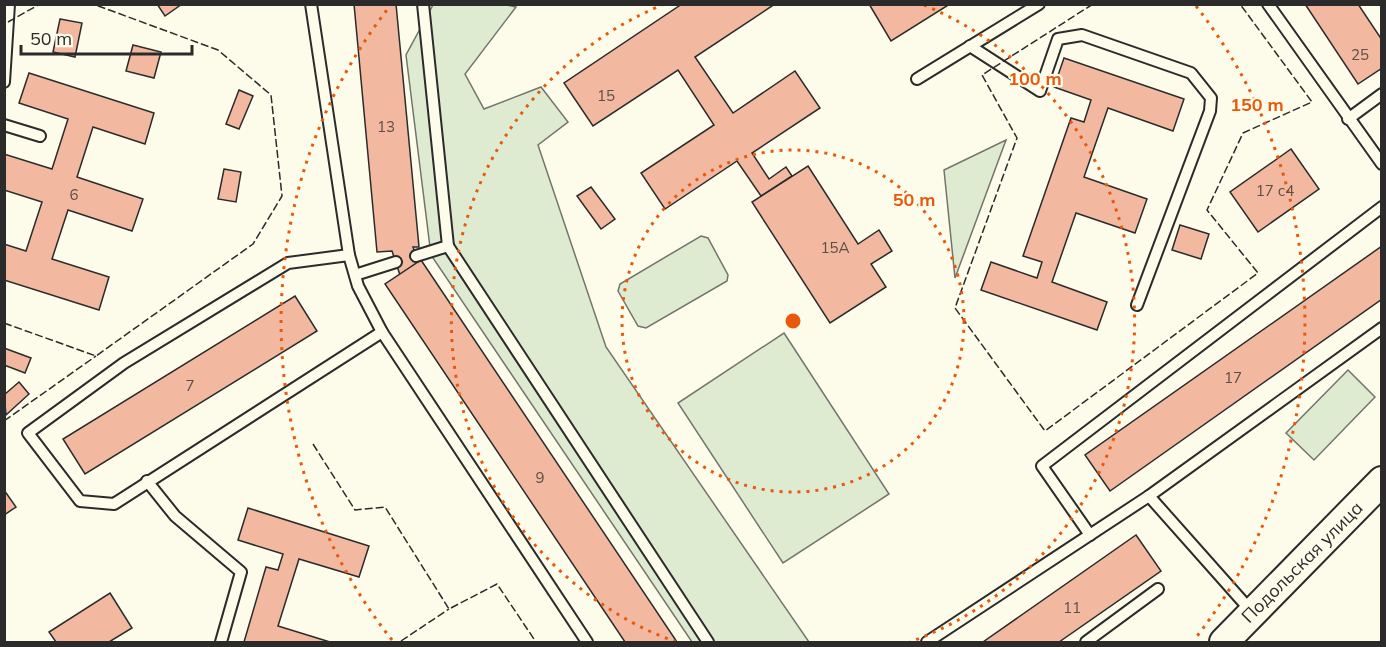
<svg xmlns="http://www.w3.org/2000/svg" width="1386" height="647" font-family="Mulish,sans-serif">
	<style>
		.green { fill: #deebd1; stroke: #74746e; stroke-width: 1.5 }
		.building { fill: #f2b8a0; stroke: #2b2b2b; stroke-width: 1.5 }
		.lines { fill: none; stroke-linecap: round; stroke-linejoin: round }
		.lane-casing { stroke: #2b2b2b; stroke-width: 14 }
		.secondary-casing { stroke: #2b2b2b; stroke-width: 32 }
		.lane { stroke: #fdfbea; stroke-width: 10 }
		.secondary { stroke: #fdfbea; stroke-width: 28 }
		.fence { stroke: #2b2b2b; stroke-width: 1.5; stroke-dasharray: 8 3; stroke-linecap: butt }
		.power { stroke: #c62828; stroke-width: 1.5; stroke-dasharray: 21 4.5 3 4.5; stroke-linecap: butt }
		.ring { fill: none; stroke: #e8590c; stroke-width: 3; stroke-dasharray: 3 6 }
		.labels { text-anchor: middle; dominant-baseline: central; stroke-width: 4.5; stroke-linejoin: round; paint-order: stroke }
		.number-label { font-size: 15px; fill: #5d4e48 }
		.street-label { font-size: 18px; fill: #2b2b2b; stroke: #fdfbea }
		.centre { fill: #e8590c; stroke: #fdfbea; stroke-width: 3 }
		.ring-label { font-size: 18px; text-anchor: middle; font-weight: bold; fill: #e8590c; stroke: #fdfbea; stroke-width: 4.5; stroke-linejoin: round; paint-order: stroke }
	</style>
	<rect width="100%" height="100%" fill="#fdfbea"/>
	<!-- green -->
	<g class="green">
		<path d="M502,4L516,7L465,74L484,109L541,87L568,122L538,145L606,347L809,642H692L431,255L406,55L433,5Z"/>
		<path d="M1006,140L955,278L944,170Z"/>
		<path d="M701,236L708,238L728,275L727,281L646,328L638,326L618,291L620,284Z"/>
		<path d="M784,333L889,494L783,563L678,403Z"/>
		<path d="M1348,370L1375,397L1314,460L1286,433Z"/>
	</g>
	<!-- building -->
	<g class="building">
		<path d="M157,4H182L165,16Z"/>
		<path d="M354,4H396L419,247H413L418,262L400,275L392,251L377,252Z"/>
		<path d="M682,4H775L695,57L733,113L795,71L820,108L752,153L769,179L786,167L792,176L761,196L737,161L665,209L641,173L714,125L678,70L593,126L564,83Z"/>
		<path d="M869,4H950L891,41Z"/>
		<path d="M1305,4H1358L1382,40V68L1358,84Z"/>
		<path d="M60,19L82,23L75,57L53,52Z"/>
		<path d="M133,45L161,52L154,78L126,71Z"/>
		<path d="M1064,58L1184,99L1173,131L1108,108L1084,177L1147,199L1135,233L1076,213L1052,282L1107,302L1097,330L981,290L991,262L1037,278L1042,262L1023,256L1071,118L1084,122L1091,100L1054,87Z"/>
		<path d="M29,73L154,113L145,144L93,127L77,177L143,199L132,231L68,210L52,259L109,277L99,310L4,280V244L26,251L42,202L4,190V154L52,169L68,119L19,103Z"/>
		<path d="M239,90L253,96L239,129L226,124Z"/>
		<path d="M1291,149L1319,189L1258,232L1230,192Z"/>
		<path d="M808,166L858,244L879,230L892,251L871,264L886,287L830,323L752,202Z"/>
		<path d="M224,169L241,172L236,202L218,199Z"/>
		<path d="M591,187L615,219L601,229L577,196Z"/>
		<path d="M1180,225L1209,234L1201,259L1172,250Z"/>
		<path d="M1382,246V299L1110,491L1085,455Z"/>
		<path d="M421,260L677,642H625L385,284Z"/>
		<path d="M295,296L317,331L85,474L63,439Z"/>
		<path d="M4,348L31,358L25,373L4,365Z"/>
		<path d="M19,382L29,394L6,415L4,395Z"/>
		<path d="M4,490L16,507L4,515Z"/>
		<path d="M248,508L369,546L359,577L299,559L278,626L330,642H244L266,567L278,570L283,554L238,540Z"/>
		<path d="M1136,535L1161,571L1059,642H983Z"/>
		<path d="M110,593L132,628L109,642H56L49,632Z"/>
	</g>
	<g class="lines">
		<defs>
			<g id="lane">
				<path d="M311,4L349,255L358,286L382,332L587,642"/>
				<path d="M1268,4L1382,164"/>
				<path d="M970,46L1040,91L1058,39L1082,35L1191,73L1211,98L1210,111L1137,305"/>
				<path d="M917,79L1039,4"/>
				<path d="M4,82L9,4"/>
				<path d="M1348,119L1382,94"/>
				<path d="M4,125L40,136"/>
				<path d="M448,246L708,642"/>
				<path d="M349,255L288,263L124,363L28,433L80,501L114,504L382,332"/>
				<path d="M416,256L448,246L423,4"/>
				<path d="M355,275L396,262"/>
				<path d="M147,481L175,516L241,572L221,642"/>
				<path d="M1090,535L1042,466L1382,207"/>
				<path d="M1252,612L1149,496L1382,328"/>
				<path d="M927,642L1149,496"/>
				<path d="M1086,642L1158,589"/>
			</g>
			<path id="secondary" d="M1224,642L1382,481"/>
		</defs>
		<!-- lane casing -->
		<use href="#lane" class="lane-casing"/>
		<!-- secondary casing -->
		<use href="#secondary" class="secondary-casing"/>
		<!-- lane -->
		<use href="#lane" class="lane"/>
		<!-- secondary -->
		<use href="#secondary" class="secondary"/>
		<!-- fence -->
		<g class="fence">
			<path d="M1093,4L982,75L1017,138L955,308L1045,431L1258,273L1207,210L1243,133L1312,102L1240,4"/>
			<path d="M8,22L40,4"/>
			<path d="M4,323L96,356L253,244L282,196L271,95L218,50L93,4"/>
			<path d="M4,421L96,356"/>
			<path d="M313,444L355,510L385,507L449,609L497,584L536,642"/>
			<path d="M401,641L449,609"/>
		</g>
		<!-- power -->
		<path class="power" d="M1379,642L1382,640"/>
	</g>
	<!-- distance rings -->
	<g class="ring">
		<circle cx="793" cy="321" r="171"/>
		<path d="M676 642A342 342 0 0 1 662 5M924 5A342 342 0 0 1 910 642"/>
		<path d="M392 640A512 512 0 0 1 390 6M1196 6A512 512 0 0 1 1194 640"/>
	</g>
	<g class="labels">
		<!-- number labels -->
		<g class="number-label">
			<text x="1360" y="54">25</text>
			<text x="606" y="95">15</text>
			<text x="386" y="126">13</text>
			<text x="1275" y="190">17 с4</text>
			<text x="74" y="194">6</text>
			<text x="835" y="247">15А</text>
			<text x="1233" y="377">17</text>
			<text x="190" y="385">7</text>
			<text x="540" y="477">9</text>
			<text x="1072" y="607">11</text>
		</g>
		<!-- street labels -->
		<g class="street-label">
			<text transform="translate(1302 562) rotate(-45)">Подольская улица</text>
		</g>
	</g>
	<circle cx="793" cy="321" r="9" class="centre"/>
	<g class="ring-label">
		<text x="1035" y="85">100 m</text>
		<text x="1257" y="111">150 m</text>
		<text x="914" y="206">50 m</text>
	</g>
	<!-- border -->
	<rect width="1386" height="647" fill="none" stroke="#2b2b2b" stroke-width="12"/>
	<!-- scale -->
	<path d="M21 45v9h171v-9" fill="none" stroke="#2b2b2b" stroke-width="3"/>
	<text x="30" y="45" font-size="18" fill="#2b2b2b" stroke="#fdfbea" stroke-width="4.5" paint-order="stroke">50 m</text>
</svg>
